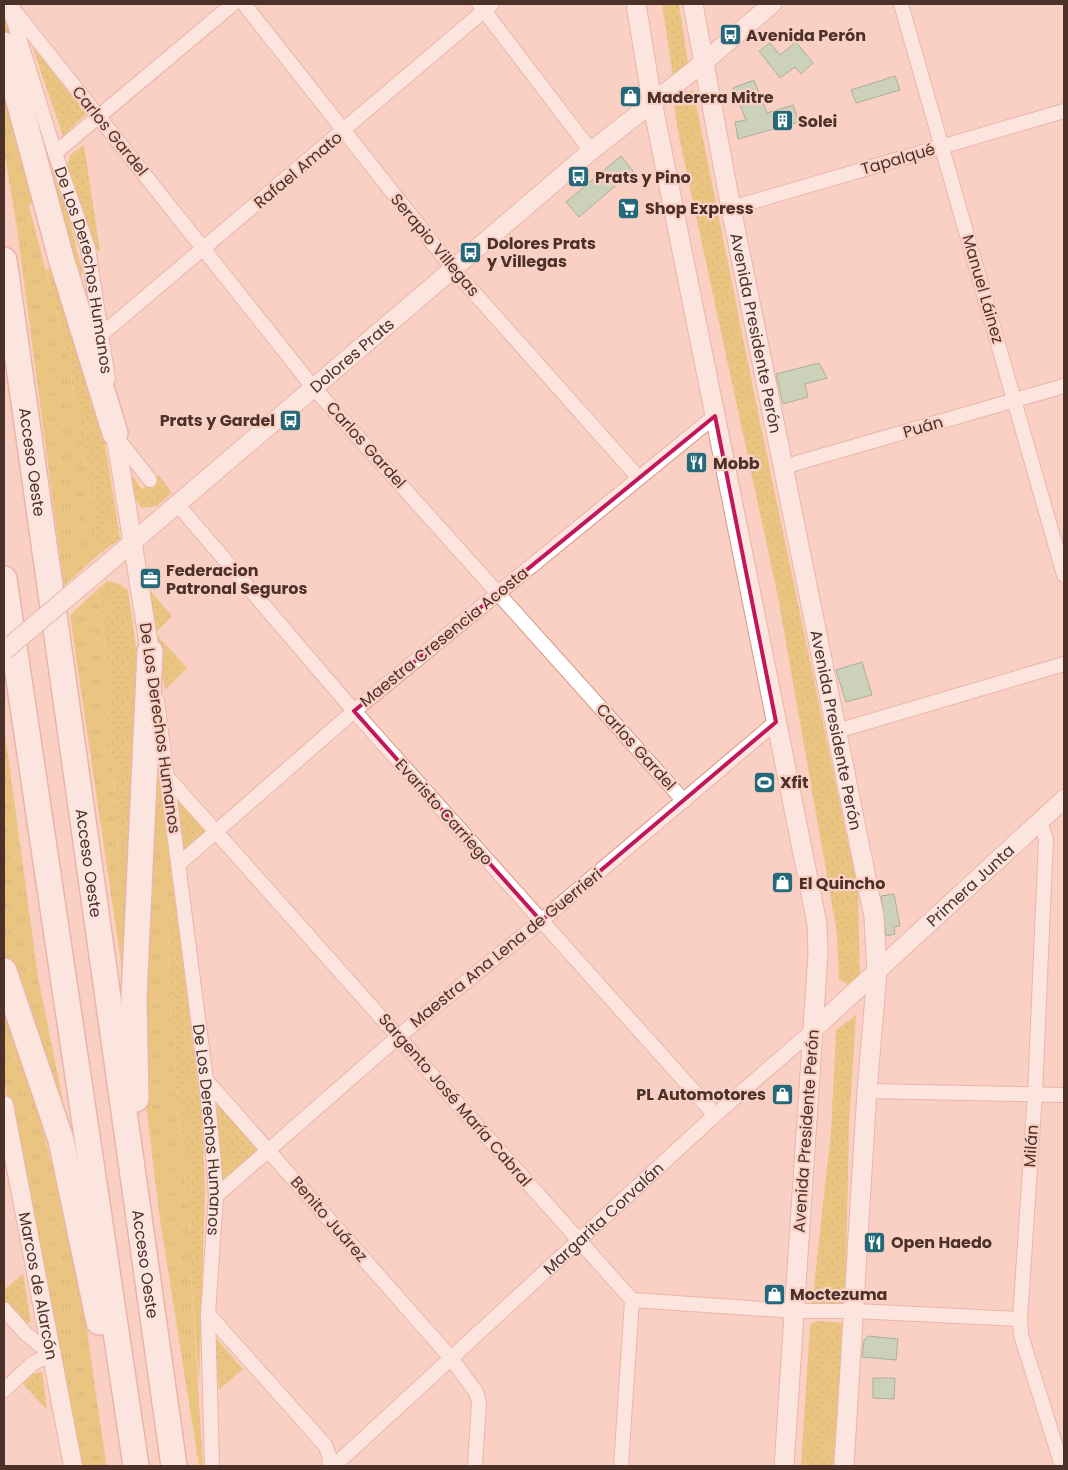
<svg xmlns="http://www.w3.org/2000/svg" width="1068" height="1470" font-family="Poppins,sans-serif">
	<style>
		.grass { fill: url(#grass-tufts) }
		.park { fill: url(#park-dots) }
		.building { fill: #95d3ad; stroke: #4b8764 }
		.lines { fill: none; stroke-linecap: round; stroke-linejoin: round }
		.minor-casing { stroke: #d79683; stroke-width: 16 }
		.tertiary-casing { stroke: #d79683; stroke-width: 20 }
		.secondary-casing { stroke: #d79683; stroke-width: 21 }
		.motorway-casing { stroke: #d79683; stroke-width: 28 }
		.minor { stroke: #fff; stroke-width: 14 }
		.tertiary { stroke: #fff; stroke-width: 18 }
		.secondary { stroke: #fff; stroke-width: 19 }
		.motorway { stroke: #fff; stroke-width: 25 }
		.tertiary-bridge-casing { stroke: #d79683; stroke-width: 20; stroke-linecap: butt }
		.tertiary-bridge { stroke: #fff; stroke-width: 18 }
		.marked { fill: none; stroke: #c2185b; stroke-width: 4; stroke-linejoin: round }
		.labels { text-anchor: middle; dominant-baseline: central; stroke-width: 4.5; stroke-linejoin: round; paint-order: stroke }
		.poi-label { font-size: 16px; font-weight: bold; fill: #4c3129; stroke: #fad0c4; text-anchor: start }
		.street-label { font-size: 16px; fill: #4c3129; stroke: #fad0c4 }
	</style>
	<defs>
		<pattern id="grass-tufts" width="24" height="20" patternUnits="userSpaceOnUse" patternTransform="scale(1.25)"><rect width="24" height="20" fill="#d5b92f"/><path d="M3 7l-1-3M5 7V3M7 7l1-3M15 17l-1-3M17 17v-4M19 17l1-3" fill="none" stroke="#af9728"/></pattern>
		<pattern id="park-dots" width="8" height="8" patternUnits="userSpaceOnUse" patternTransform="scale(1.25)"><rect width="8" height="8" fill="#d5b92f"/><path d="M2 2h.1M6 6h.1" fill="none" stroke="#af9728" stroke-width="1.8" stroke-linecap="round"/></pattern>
	</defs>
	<rect width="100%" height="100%" fill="#fad0c4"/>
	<!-- grass -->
	<g class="grass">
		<path d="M4,11L30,109L69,218L83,274L80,275L50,198L20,95L4,33Z"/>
		<path d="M4,77L39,199L29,206L67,353L99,554L64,586L17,229L4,150Z"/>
		<path d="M96,591L102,607L120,866L136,845L124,983L70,615Z"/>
		<path d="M152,722L175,898L170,901L168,953L172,1044L190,1234V1258L203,1466H199L160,1220L143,1080Z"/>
		<path d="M4,725L38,977L71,1141L4,953Z"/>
		<path d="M4,1004C35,1099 63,1195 81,1293C91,1351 97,1409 107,1466H77L4,1080Z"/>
	</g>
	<!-- park -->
	<g class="park">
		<path d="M662,4H679L688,64L673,76Z"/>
		<path d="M32,46L86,114L63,136Z"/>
		<path d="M693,89L760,422L858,890L860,976L850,985L839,980L837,933L778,597L678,132L674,104Z"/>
		<path d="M84,145L100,251L92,247L67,168L70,155Z"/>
		<path d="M52,268L104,437L120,539L99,554L67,353L46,270Z"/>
		<path d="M128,470L142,489L159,475L172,493L157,506L141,508L133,496Z"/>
		<path d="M107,581L119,584L128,590L138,660L136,845L120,867L102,607L96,591Z"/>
		<path d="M148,588L172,616L155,633L187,668L165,690Z"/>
		<path d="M175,792L210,832L183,857Z"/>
		<path d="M175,898L202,1118L205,1191L199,1384L190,1258V1234L172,1044L168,953L170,901Z"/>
		<path d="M856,1015L849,1126L845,1308L812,1304L831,1132L836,1030Z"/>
		<path d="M217,1104L262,1151L221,1190Z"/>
		<path d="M23,1274L31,1322L23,1324L4,1302V1290Z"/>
		<path d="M817,1321L844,1323L833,1466H801L810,1325Z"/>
		<path d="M215,1337L243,1369L219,1390Z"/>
		<path d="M42,1372L47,1410L22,1383L31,1374Z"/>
	</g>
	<!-- building -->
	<g class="building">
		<path d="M796,42L813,63L801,74L795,67L780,78L759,51L770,43L780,55Z"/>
		<path d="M895,76L900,90L856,103L851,90Z"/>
		<path d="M754,80L767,113L793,105L799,122L738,139L735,122L746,120L733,88Z"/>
		<path d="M621,156L633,171L579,217L566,202Z"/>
		<path d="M819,363L827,378L805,384L808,397L783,404L776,374Z"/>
		<path d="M862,662L872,695L846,702L836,670Z"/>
		<path d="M894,894L900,926L894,927L895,934L886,936L881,896Z"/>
		<path d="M868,1336L898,1339L896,1360L862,1357L864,1340Z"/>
		<path d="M873,1378H895L894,1399L873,1398Z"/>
	</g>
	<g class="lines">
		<defs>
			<g id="minor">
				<path d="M9,4L313,387L684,801"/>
				<path d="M244,4L453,269L638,477"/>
				<path d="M479,4L591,151"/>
				<path d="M901,4L1064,575"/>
				<path id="s1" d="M11,12L55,153L88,248L108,379"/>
				<path d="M55,153L233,4"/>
				<path d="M731,208L1064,111"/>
				<path d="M102,334L492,4"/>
				<path d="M117,438L150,480"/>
				<path d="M783,467L1064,386"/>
				<path d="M178,505L354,711L715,1115"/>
				<path id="s2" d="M157,701L206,1080L214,1164L216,1196L208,1314L212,1466"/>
				<path d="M837,731L1064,664"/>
				<path d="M169,779L632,1300L795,1311H855L1020,1319"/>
				<path d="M1040,822L1046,839L1035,1093L1020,1319L1021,1335L1062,1466"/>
				<path d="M179,864L354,711L715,416"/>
				<path d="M206,1080L451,1358L476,1392L479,1402L475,1466"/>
				<path d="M867,1091L1064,1095"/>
				<path d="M216,1196L399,1036L541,921L776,722"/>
				<path d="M4,1309L25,1333L51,1354L32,1364L4,1390"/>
				<path d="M208,1314L325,1445L329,1455L330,1466"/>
				<path id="s3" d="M334,1466L715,1115L812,1031"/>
				<path d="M621,1466L632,1300"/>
			</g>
			<g id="tertiary">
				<path d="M115,433L150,652"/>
				<path id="s4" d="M100,570L591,151L703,63L772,4"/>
				<path id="s5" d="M812,1031L1064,799"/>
				<path id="s6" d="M4,1105L73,1466"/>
			</g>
			<g id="secondary">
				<path d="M636,4L652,101L817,924L818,953L784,1466"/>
				<path id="s7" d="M693,4L731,208L874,917L877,973L867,1091L844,1466"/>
			</g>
			<g id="motorway">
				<path d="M4,45L61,258L115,433"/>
				<path id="s8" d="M4,260L174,1466"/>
				<path d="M4,579L136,1466"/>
				<path d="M4,971L61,1140L99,1322"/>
				<path d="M136,1099L134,997L150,652"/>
			</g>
		</defs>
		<!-- minor casing -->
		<use href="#minor" class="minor-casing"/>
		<!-- tertiary casing -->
		<use href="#tertiary" class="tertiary-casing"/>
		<!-- secondary casing -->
		<use href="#secondary" class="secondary-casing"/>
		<!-- motorway casing -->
		<use href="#motorway" class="motorway-casing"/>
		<!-- minor -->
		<use href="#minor" class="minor"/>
		<!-- tertiary -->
		<use href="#tertiary" class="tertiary"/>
		<!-- secondary -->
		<use href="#secondary" class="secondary"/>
		<!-- motorway -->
		<use href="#motorway" class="motorway"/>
		<defs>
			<path id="tertiary-bridge" d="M4,651L100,570"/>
		</defs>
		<!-- tertiary-bridge casing -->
		<use href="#tertiary-bridge" class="tertiary-bridge-casing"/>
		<!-- tertiary-bridge -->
		<use href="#tertiary-bridge" class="tertiary-bridge"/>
	</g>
	<!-- marked area -->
	<path d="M0 0H1068V1470H0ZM715,416L776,722L541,921L354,711Z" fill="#fad0c4" fill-opacity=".55" fill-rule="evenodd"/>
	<path class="marked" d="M715,416L776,722L541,921L354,711Z"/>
	<!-- icons -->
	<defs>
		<symbol id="bus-square" viewBox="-11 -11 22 22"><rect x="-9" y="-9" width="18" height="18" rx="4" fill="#24697a" stroke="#fad0c4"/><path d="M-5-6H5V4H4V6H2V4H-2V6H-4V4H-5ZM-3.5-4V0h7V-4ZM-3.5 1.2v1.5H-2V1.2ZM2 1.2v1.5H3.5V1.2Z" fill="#fff"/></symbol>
		<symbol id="shop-square" viewBox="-11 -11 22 22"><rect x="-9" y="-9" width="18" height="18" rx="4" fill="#24697a" stroke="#fad0c4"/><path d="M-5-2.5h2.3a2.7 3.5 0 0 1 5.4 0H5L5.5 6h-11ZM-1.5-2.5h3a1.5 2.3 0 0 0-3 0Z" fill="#fff"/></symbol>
		<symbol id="building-square" viewBox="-11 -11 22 22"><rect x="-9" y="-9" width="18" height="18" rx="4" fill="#24697a" stroke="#fad0c4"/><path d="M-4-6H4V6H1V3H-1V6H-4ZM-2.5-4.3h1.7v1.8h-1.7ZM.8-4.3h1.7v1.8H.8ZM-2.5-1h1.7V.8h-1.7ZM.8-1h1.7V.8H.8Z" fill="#fff"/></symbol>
		<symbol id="supermarket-square" viewBox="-11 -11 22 22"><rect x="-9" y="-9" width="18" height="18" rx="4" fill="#24697a" stroke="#fad0c4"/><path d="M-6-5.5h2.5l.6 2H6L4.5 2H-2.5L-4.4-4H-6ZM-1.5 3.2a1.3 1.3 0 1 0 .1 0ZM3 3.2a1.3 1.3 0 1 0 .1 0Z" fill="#fff"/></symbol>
		<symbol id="restaurant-square" viewBox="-11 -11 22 22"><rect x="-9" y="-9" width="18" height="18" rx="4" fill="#24697a" stroke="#fad0c4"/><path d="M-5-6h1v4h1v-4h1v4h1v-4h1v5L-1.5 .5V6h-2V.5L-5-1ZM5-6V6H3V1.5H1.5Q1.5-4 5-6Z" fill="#fff"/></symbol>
		<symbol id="office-square" viewBox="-11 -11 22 22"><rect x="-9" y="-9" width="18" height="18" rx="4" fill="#24697a" stroke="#fad0c4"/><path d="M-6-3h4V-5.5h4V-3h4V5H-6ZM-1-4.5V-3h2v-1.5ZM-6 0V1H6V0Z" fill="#fff"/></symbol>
		<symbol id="stadium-square" viewBox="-11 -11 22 22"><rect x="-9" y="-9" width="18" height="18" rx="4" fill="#24697a" stroke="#fad0c4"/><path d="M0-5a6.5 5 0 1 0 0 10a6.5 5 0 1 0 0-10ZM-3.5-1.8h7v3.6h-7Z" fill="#fff"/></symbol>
	</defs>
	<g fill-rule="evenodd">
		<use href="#bus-square" x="718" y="22" width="25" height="25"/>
		<use href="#shop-square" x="618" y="84" width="25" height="25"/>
		<use href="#building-square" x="770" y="108" width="25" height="25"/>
		<use href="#bus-square" x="566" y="164" width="25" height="25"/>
		<use href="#supermarket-square" x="616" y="196" width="25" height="25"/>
		<use href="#bus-square" x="458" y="240" width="25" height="25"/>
		<use href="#bus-square" x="278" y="408" width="25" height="25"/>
		<use href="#restaurant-square" x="684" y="450" width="25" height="25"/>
		<use href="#office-square" x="138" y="566" width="25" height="25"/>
		<use href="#stadium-square" x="752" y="770" width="25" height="25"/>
		<use href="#shop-square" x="770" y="870" width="25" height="25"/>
		<use href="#shop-square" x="770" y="1082" width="25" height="25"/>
		<use href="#restaurant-square" x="862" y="1230" width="25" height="25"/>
		<use href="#shop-square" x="762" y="1282" width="25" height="25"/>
	</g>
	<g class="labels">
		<!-- poi labels -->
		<g class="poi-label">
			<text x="746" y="35">Avenida Perón</text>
			<text x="647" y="97">Maderera Mitre</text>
			<text x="798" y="121">Solei</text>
			<text x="595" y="177">Prats y Pino</text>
			<text x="645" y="208">Shop Express</text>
			<text x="487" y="243">Dolores Prats<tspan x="487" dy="18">y Villegas</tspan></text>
			<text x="275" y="420" text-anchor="end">Prats y Gardel</text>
			<text x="713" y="463">Mobb</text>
			<text x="166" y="570">Federacion<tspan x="166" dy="18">Patronal Seguros</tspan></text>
			<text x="780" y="782">Xfit</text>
			<text x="799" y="883">El Quincho</text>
			<text x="766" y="1094" text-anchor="end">PL Automotores</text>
			<text x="891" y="1242">Open Haedo</text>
			<text x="790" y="1294">Moctezuma</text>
		</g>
		<!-- street labels -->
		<g class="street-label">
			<text transform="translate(110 131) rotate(51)">Carlos Gardel</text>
			<text transform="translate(898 159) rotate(-16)">Tapalqué</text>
			<text transform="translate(298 170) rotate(-40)">Rafael Amato</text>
			<text transform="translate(435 245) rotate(50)">Serapio Villegas</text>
			<text stroke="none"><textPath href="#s1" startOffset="269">De Los Derechos Humanos</textPath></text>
			<text transform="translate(983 289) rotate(74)">Manuel Láinez</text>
			<text stroke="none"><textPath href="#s7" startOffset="335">Avenida Presidente Perón</textPath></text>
			<text stroke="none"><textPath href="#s4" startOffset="331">Dolores Prats</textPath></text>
			<text transform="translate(923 427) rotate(-16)">Puán</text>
			<text transform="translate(366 445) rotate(48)">Carlos Gardel</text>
			<text stroke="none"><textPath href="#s8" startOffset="204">Acceso Oeste</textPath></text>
			<text transform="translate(444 637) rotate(-39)">Maestra Cresencia Acosta</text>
			<text transform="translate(160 728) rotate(82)">De Los Derechos Humanos</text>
			<text stroke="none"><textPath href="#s7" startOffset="740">Avenida Presidente Perón</textPath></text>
			<text transform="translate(636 747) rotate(48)">Carlos Gardel</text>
			<text transform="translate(444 812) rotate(48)">Evaristo Carriego</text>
			<text stroke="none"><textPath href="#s8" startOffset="609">Acceso Oeste</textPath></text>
			<text stroke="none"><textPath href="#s5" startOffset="215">Primera Junta</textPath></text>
			<text transform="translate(506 948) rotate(-39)">Maestra Ana Lena de Guerrieri</text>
			<text transform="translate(455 1100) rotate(49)">Sargento José María Cabral</text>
			<text stroke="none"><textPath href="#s2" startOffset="432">De Los Derechos Humanos</textPath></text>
			<text transform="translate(806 1131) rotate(-86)">Avenida Presidente Perón</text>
			<text transform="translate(1031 1146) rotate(-86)">Milán</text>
			<text stroke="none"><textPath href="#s3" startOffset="366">Margarita Corvalán</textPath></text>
			<text transform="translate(329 1219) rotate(49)">Benito Juárez</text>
			<text stroke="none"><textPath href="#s8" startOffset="1014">Acceso Oeste</textPath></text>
			<text stroke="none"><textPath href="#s6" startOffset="184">Marcos de Alarcón</textPath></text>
		</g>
	</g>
	<!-- border -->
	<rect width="1068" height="1470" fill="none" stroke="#4c3129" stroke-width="10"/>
</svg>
